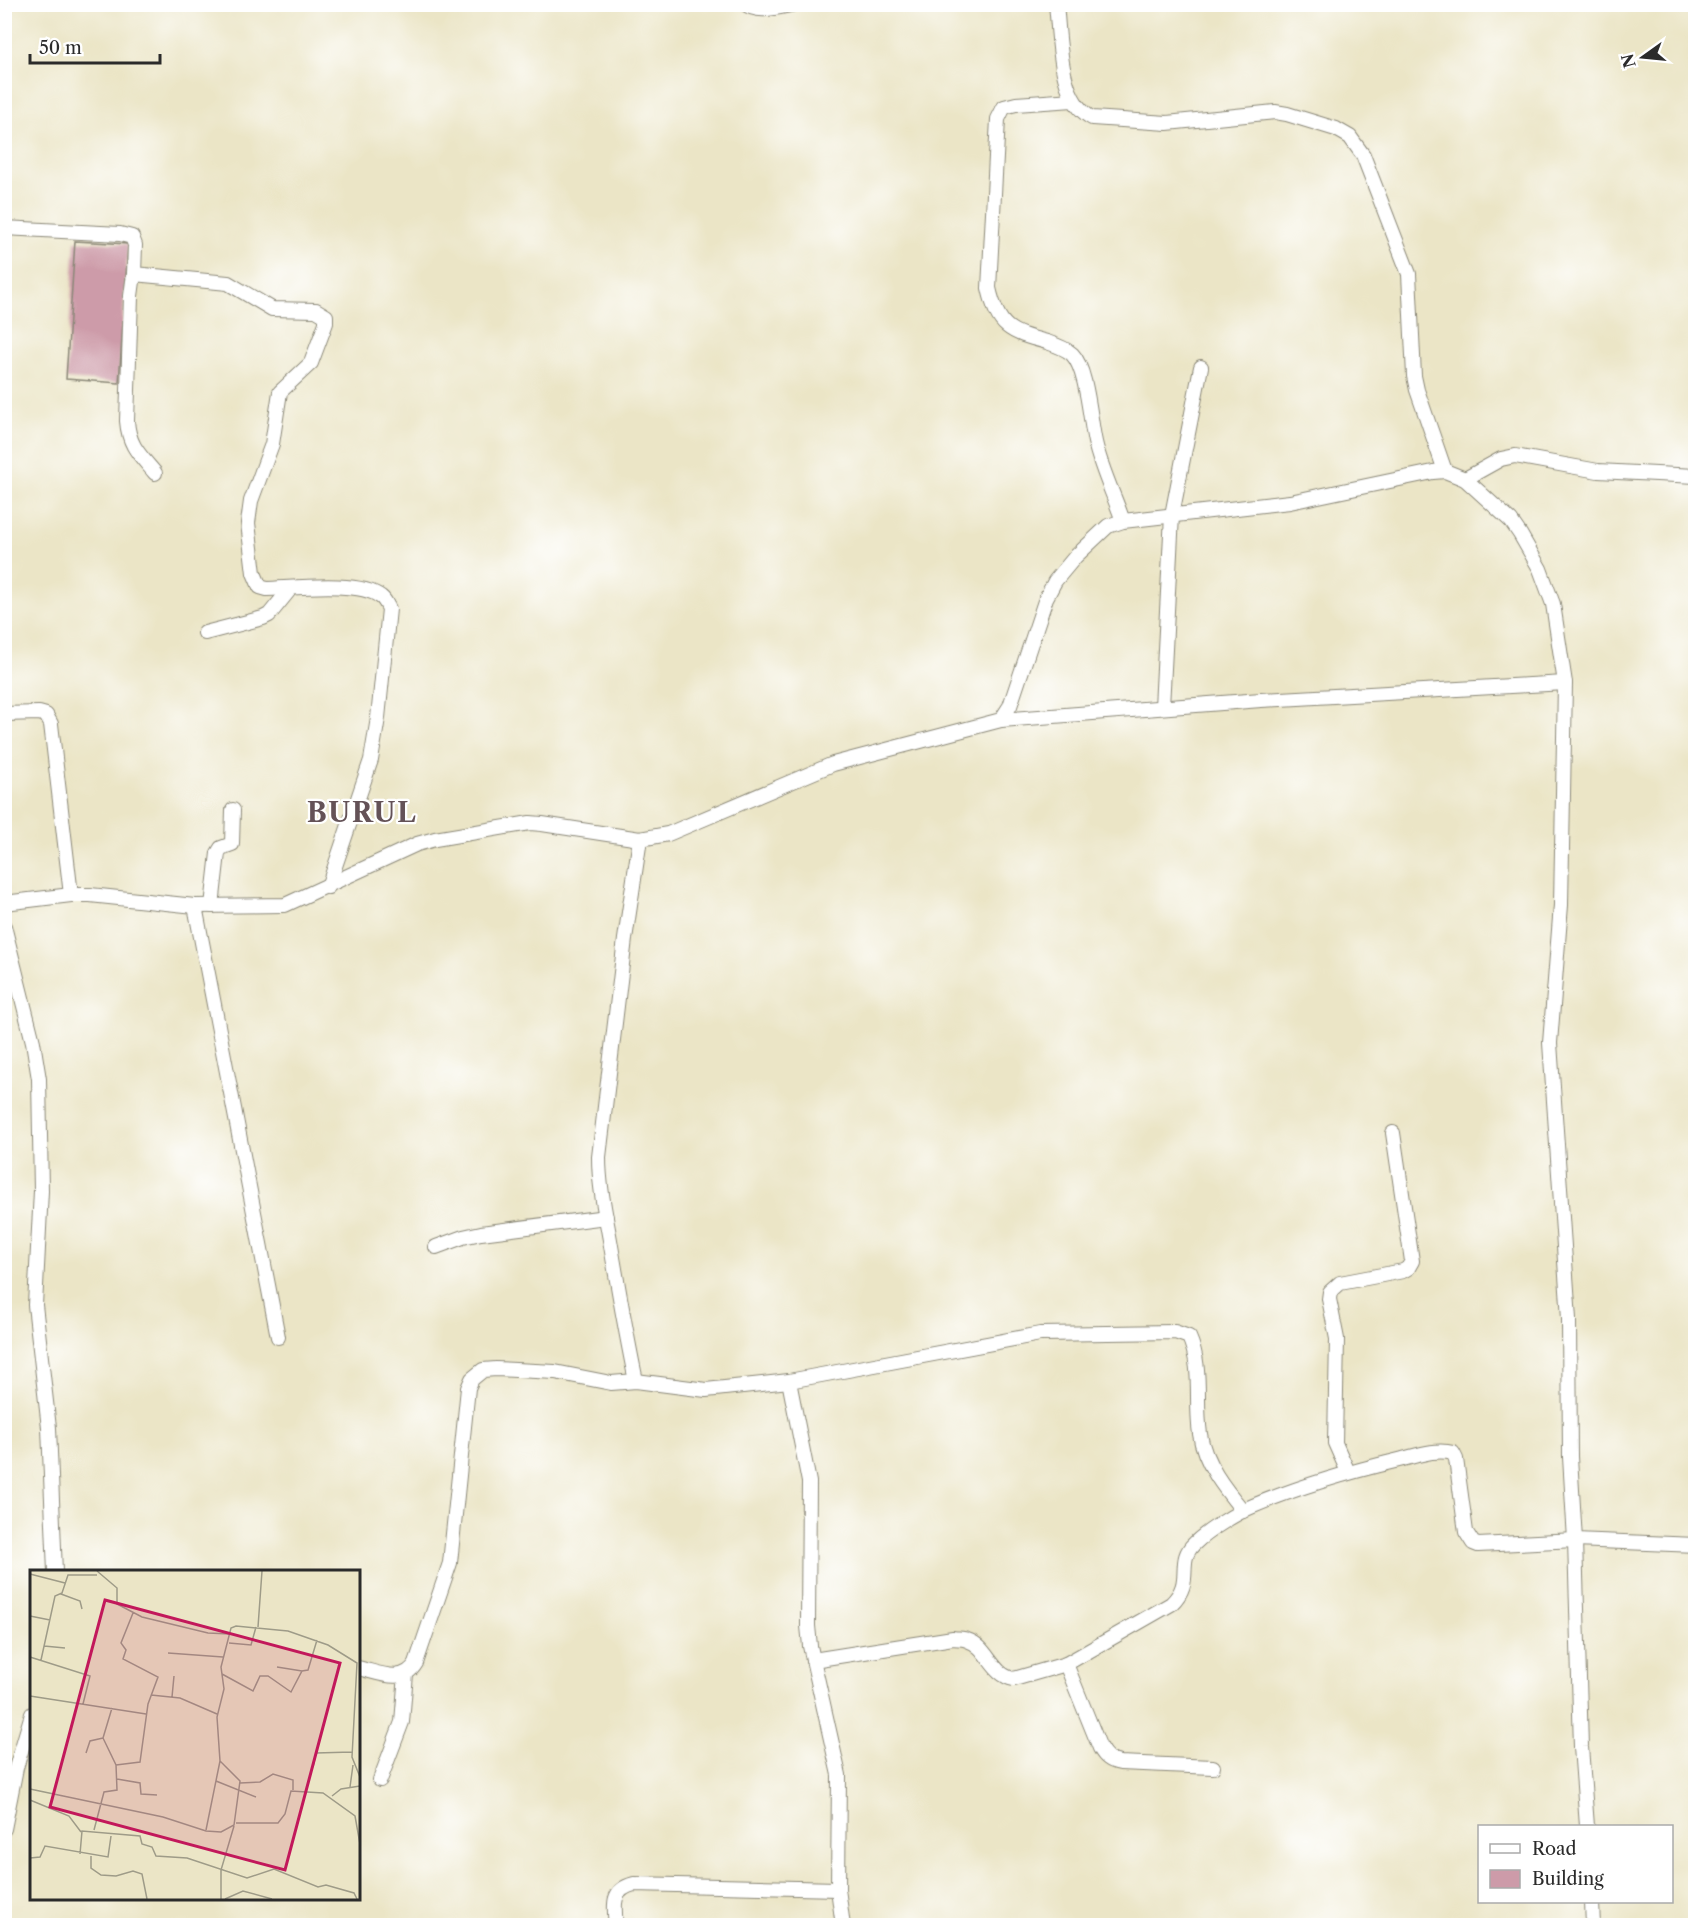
<svg xmlns="http://www.w3.org/2000/svg" width="1700" height="1930" font-family="'Libre Caslon Text',serif">
	<style>
		.building { fill: #cd9ba9 }
		.lines { fill: none; stroke-linecap: round; stroke-linejoin: round }
		.service-casing { stroke: #8b8878; stroke-width: 9 }
		.minor-casing { stroke: #8b8878; stroke-width: 16 }
		.service { stroke: #fff; stroke-width: 7 }
		.minor { stroke: #fff; stroke-width: 14 }
		.labels { text-anchor: middle; dominant-baseline: central; stroke-width: 4.5; stroke-linejoin: round; paint-order: stroke }
		.district-label { font-size: 27px; font-weight: bold; letter-spacing: 1.5px; fill: #645257; stroke: #fff }
		.inset-road { fill: none; stroke: #9e9b88; stroke-width: 1.5 }
		.view { fill: #c2185b; fill-opacity: 0.15; stroke: #c2185b; stroke-width: 3 }
		.inset-edge { fill: none; stroke: #2b2b2b; stroke-width: 3 }
	</style>
	<rect width="100%" height="100%" fill="#fff"/>
	<filter id="ink" filterUnits="userSpaceOnUse"><feTurbulence type="fractalNoise" baseFrequency=".0167" numOctaves="2"/><feDisplacementMap in="SourceGraphic" scale="12" xChannelSelector="R" yChannelSelector="G"/><feConvolveMatrix kernelMatrix="1 2 1 2 8 2 1 2 1" color-interpolation-filters="sRGB"/></filter>
	<filter id="wash" filterUnits="userSpaceOnUse"><feTurbulence type="fractalNoise" baseFrequency=".008" numOctaves="4" result="noise"/><feDisplacementMap in="SourceGraphic" scale="24" xChannelSelector="R" yChannelSelector="G"/><feGaussianBlur stdDeviation="1.35" result="paint"/><feColorMatrix in="noise" values="0 0 0 0 0 0 0 0 0 0 0 0 0 0 0 0 0 1.4 0 .05"/><feComposite in="paint" operator="in"/></filter>
	<g filter="url(#wash)">
		<rect width="100%" height="100%" fill="#ebe5c6"/>
		<g id="blocks">
			<!-- building -->
			<path class="building" d="M75,241L128,244L119,383L66,379Z"/>
		</g>
	</g>
	<g filter="url(#ink)">
		<use href="#blocks" fill-opacity="0" stroke="#8b8878" stroke-width="1.5"/>
		<g class="lines">
			<defs>
				<path id="service" d="M4,167L6,168"/>
				<g id="minor">
					<path d="M745,4C758,14 779,7 795,4"/>
					<path d="M1056,4C1060,39 1058,100 1092,118L1167,123L1275,112L1287,114L1336,129L1350,137L1363,155L1409,274L1414,376L1417,390L1445,471"/>
					<path d="M1073,100L1016,104L1004,107L998,119L989,288C998,328 1009,332 1047,342C1056,345 1065,348 1072,354C1087,369 1090,420 1095,442C1101,469 1114,495 1123,521"/>
					<path d="M4,228L120,234L132,237L135,245L134,274L228,283L272,309L316,310L326,316V323L311,363L280,392L272,444L251,501L248,523L254,573L260,587L267,589C295,588 360,580 381,597C385,600 387,605 389,609L378,718L371,760L328,887"/>
					<path d="M134,274L131,296L127,421C129,446 139,454 155,473"/>
					<path d="M1465,479L1501,459L1515,456L1598,471L1696,476"/>
					<path d="M205,633L263,618L269,615L291,588"/>
					<path d="M1162,707L1172,515L1201,367"/>
					<path d="M4,714L39,713L46,715L51,724L71,895"/>
					<path d="M1001,720L1261,700L1565,683"/>
					<path d="M4,903L71,895H90L195,906L285,905L417,844L435,839L530,823L542,824L640,839L668,834L833,764L1001,720L1010,706L1046,598L1055,581L1075,557L1108,526L1123,521L1290,502L1433,472L1445,471L1465,479L1511,521L1520,534L1540,569L1553,604L1565,683L1561,905L1550,1043L1569,1319L1570,1457L1575,1540L1581,1747L1587,1826"/>
					<path d="M195,906L278,1337"/>
					<path d="M212,906L218,853L221,848L232,844L233,810"/>
					<path d="M4,926L33,1042L39,1079L41,1191L35,1305L49,1428L55,1572"/>
					<path d="M436,1247L463,1237L481,1233L606,1217"/>
					<path d="M636,1381C626,1334 618,1287 610,1240C605,1212 599,1185 599,1157L625,939L640,839"/>
					<path d="M789,1381L809,1482L808,1626L810,1646L839,1775L838,1889L843,1926"/>
					<path d="M1348,1472L1335,1443L1337,1339L1329,1299L1330,1292L1340,1283L1403,1271L1408,1268L1412,1261L1393,1133"/>
					<path d="M813,1660L953,1638C957,1639 963,1638 967,1640C988,1646 991,1675 1014,1679L1066,1664L1171,1604C1196,1580 1174,1562 1195,1543C1207,1531 1238,1512 1253,1506C1300,1486 1349,1472 1399,1460C1416,1456 1435,1448 1453,1453L1456,1459L1466,1532L1473,1543L1478,1545L1575,1540L1696,1545"/>
					<path d="M1066,1664L1100,1748C1105,1757 1110,1761 1120,1763L1213,1767"/>
					<path d="M358,1668C380,1673 403,1685 416,1663L450,1563L468,1388L472,1379L483,1370L496,1369L555,1372L611,1383L636,1381L706,1390L789,1381L1040,1334L1175,1332L1189,1337C1203,1368 1195,1402 1200,1434C1204,1463 1225,1489 1243,1511"/>
					<path d="M380,1780L402,1722L406,1674"/>
					<path d="M4,1829L16,1768L32,1714"/>
					<path d="M1592,1902L1593,1926"/>
					<path d="M616,1926C614,1905 611,1890 634,1884L838,1889"/>
				</g>
			</defs>
			<!-- service casing -->
			<use href="#service" class="service-casing"/>
			<!-- minor casing -->
			<use href="#minor" class="minor-casing"/>
			<!-- service -->
			<use href="#service" class="service"/>
			<!-- minor -->
			<use href="#minor" class="minor"/>
		</g>
	</g>
	<g class="labels">
		<!-- district labels -->
		<g class="district-label">
			<text x="362" y="812">BURUL</text>
		</g>
	</g>
	<!-- overview -->
	<g transform="translate(30 1570)">
		<rect width="330" height="330" fill="#ebe5c6"/>
		<path class="inset-road" d="M67,1L87,18V34L112,47L178,63L200,64M0,4L35,13M31,24L50,31L52,39M0,46L20,50M228,57L232,1M199,73L221,75L226,57M14,76L35,78M138,83L193,87M0,87L60,106L53,134M11,90L25,26L32,23L38,5H67M247,97L272,101M192,104L223,121L230,106H238L261,122L272,101L278,100L287,70M121,125L150,128L187,144M0,126L116,144M142,127L144,106M56,183L60,171L73,168M86,195L110,192L118,134L128,107L93,89L96,80L91,73L103,43M283,197L286,183L322,182M87,209L110,213L111,224L127,225M186,211L226,227M210,213L230,212L243,204L263,210V220M320,217L323,195M0,219L133,247L176,261L191,262L204,255L210,211L190,191L187,147L194,119L191,97L201,58L206,56L258,61L298,75L327,93L322,187L330,207M302,226L311,219L330,216M0,230L39,246L51,262M206,253H248L255,244L261,221L293,223L325,246L330,274M64,260L74,222L87,220L86,195L73,168L82,138M176,260L190,191M50,284L52,261L110,266L112,274L122,277L126,286L157,288L217,308L244,299L288,317L296,315L324,323L327,329M61,286V298L71,305L86,306L103,301L112,304L117,329M0,288L10,287L15,276L78,287L81,266M191,329V300L204,256M195,329L213,321L242,329"/>
		<path class="view" d="M75,30L310,93L255,300L20,237Z"/>
		<rect width="330" height="330" class="inset-edge"/>
	</g>
	<!-- margin -->
	<rect width="1700" height="1930" fill="none" stroke="#fff" stroke-width="24"/>
	<!-- legend -->
	<rect x="1478" y="1825" width="195" height="78" fill="#ffffff" stroke="#aaaaaa" stroke-width="1.5"/>
	<rect x="1490" y="1844" width="30" height="9" fill="#ffffff" stroke="#aaaaaa" stroke-width="1.5"/>
	<text x="1532" y="1855" font-size="18" fill="#2b2b2b">Road</text>
	<rect x="1490" y="1870" width="30" height="18" fill="#cd9ba9" stroke="#aaaaaa" stroke-width="1.5"/>
	<text x="1532" y="1885" font-size="18" fill="#2b2b2b">Building</text>
	<!-- north arrow -->
	<g transform="translate(1643 57) rotate(255)" stroke="#ffffff" stroke-width="4.5" paint-order="stroke">
	<path d="M0-4.5L10 22L0 15L-10 22Z" fill="#2b2b2b"/>
	<text y="-9" font-size="16" font-weight="bold" text-anchor="middle" fill="#2b2b2b">N</text>
	</g>
	<!-- scale -->
	<path d="M30 54v9h130v-9" fill="none" stroke="#2b2b2b" stroke-width="3"/>
	<text x="39" y="54" font-size="18" fill="#2b2b2b" stroke="#ffffff" stroke-width="4.5" paint-order="stroke">50 m</text>
</svg>
